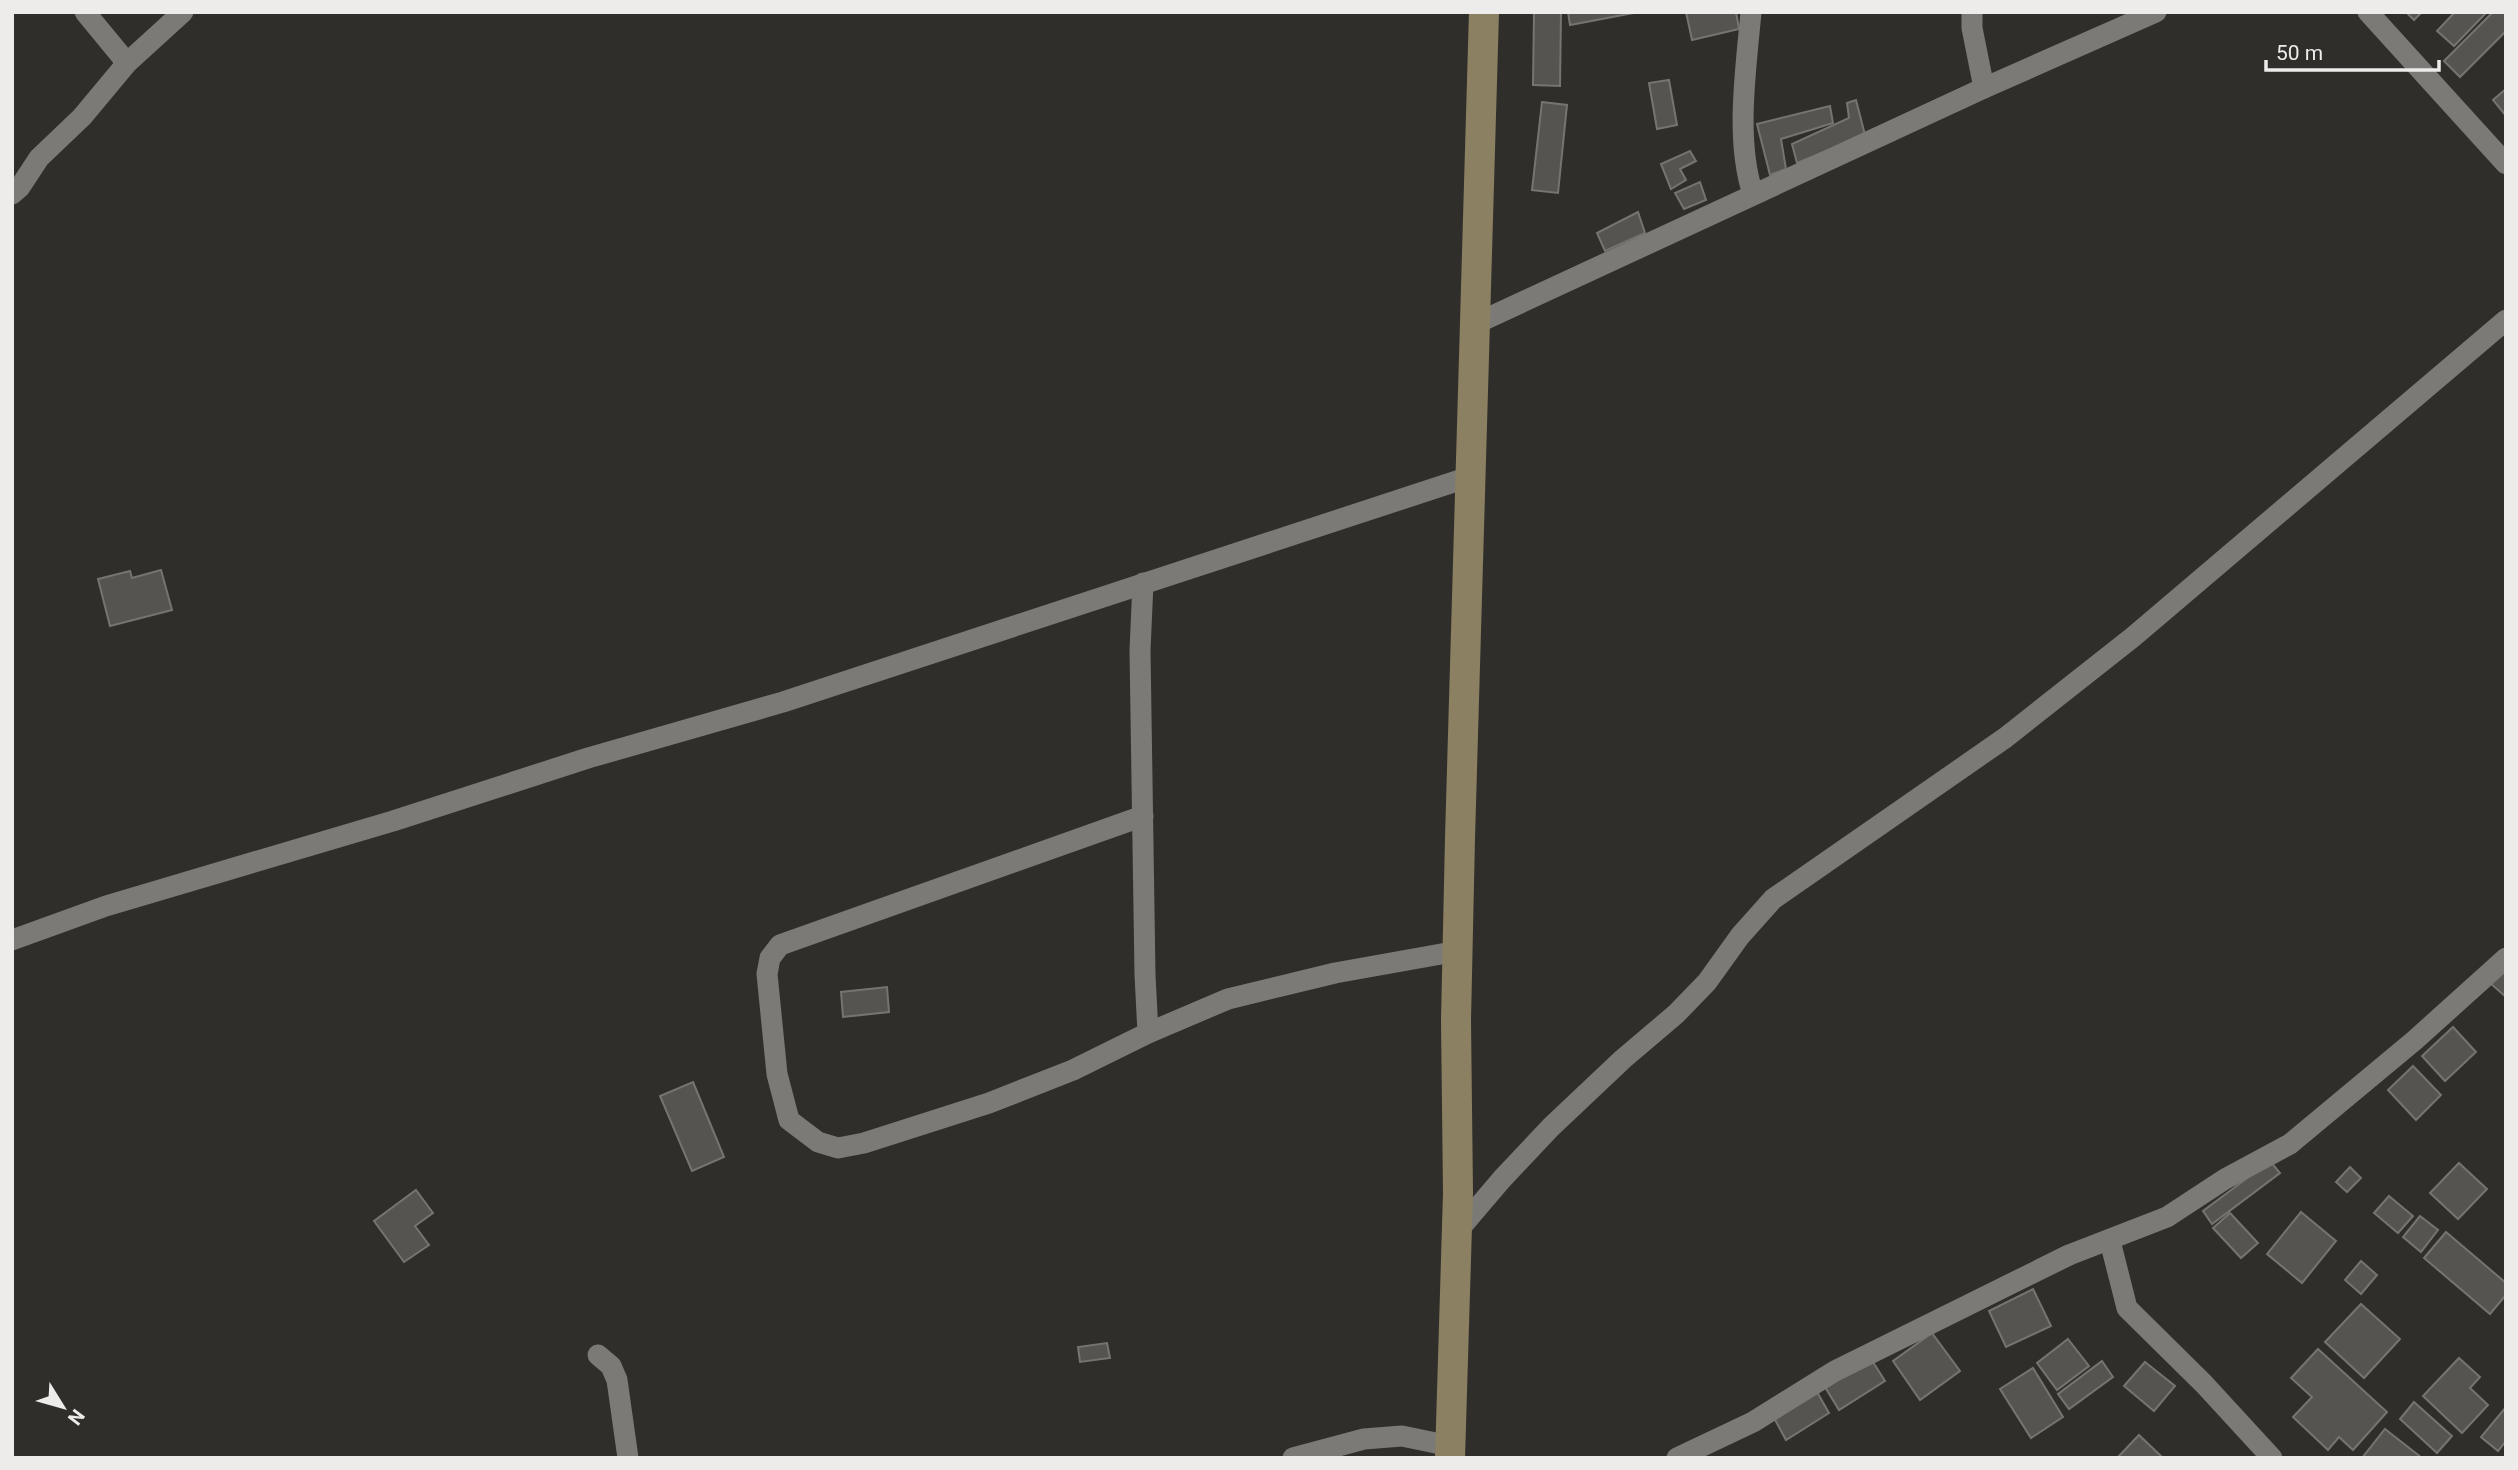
<svg xmlns="http://www.w3.org/2000/svg" width="2518" height="1470" font-family="Roboto,sans-serif">
	<style>
		.building { fill: #565451; stroke: #767471; stroke-width: 2 }
		.lines { fill: none; stroke-linecap: round; stroke-linejoin: round }
		.street { stroke: #7b7a76; stroke-width: 21 }
		.secondary { stroke: #8b8061; stroke-width: 30 }
	</style>
	<rect width="100%" height="100%" fill="#302e2b"/>
	<!-- building -->
	<g class="building">
		<path d="M1534,12H1561L1560,86L1533,85Z"/>
		<path d="M1568,12H1634V13L1570,25Z"/>
		<path d="M1686,12H1736L1739,29L1692,40Z"/>
		<path d="M2406,12H2422L2414,20Z"/>
		<path d="M2455,12H2487L2454,46L2437,31Z"/>
		<path d="M2493,12H2506V31L2460,77L2444,61Z"/>
		<path d="M1669,80L1677,125L1657,129L1649,83Z"/>
		<path d="M2506,89V116L2493,100Z"/>
		<path d="M1856,100L1865,135L1797,163L1792,144L1849,118L1847,103Z"/>
		<path d="M1542,102L1567,105L1558,193L1532,190Z"/>
		<path d="M1830,106L1833,123L1781,139L1786,169L1770,175L1757,124Z"/>
		<path d="M1690,151L1696,161L1680,169L1686,180L1671,189L1661,164Z"/>
		<path d="M1700,182L1706,200L1684,209L1675,193Z"/>
		<path d="M1638,212L1645,233L1605,251L1597,233Z"/>
		<path d="M161,570L172,610L110,626L98,579L130,571L132,578Z"/>
		<path d="M2506,966V997L2490,983Z"/>
		<path d="M887,987L889,1012L843,1017L841,992Z"/>
		<path d="M2453,1027L2476,1052L2445,1081L2422,1056Z"/>
		<path d="M2413,1066L2441,1095L2416,1120L2388,1090Z"/>
		<path d="M693,1082L724,1157L692,1171L660,1096Z"/>
		<path d="M2270,1161L2280,1173L2212,1224L2203,1211Z"/>
		<path d="M2459,1163L2487,1189L2458,1219L2430,1193Z"/>
		<path d="M2350,1167L2361,1178L2347,1192L2336,1182Z"/>
		<path d="M416,1190L433,1213L415,1226L429,1245L404,1262L374,1221Z"/>
		<path d="M2389,1196L2413,1216L2398,1233L2374,1213Z"/>
		<path d="M2301,1212L2336,1241L2302,1283L2267,1254Z"/>
		<path d="M2230,1213L2258,1243L2241,1258L2213,1228Z"/>
		<path d="M2420,1216L2438,1230L2421,1252L2403,1237Z"/>
		<path d="M2446,1232L2506,1283V1295L2490,1314L2424,1258Z"/>
		<path d="M2361,1261L2377,1275L2361,1294L2345,1280Z"/>
		<path d="M2033,1289L2051,1326L2006,1347L1989,1311Z"/>
		<path d="M2361,1304L2400,1339L2364,1378L2325,1342Z"/>
		<path d="M1932,1333L1960,1371L1920,1400L1893,1361Z"/>
		<path d="M2068,1339L2089,1366L2057,1390L2037,1363Z"/>
		<path d="M1107,1343L1110,1358L1080,1362L1078,1347Z"/>
		<path d="M2318,1349L2387,1412L2353,1450L2339,1437L2328,1450L2293,1417L2312,1397L2291,1378Z"/>
		<path d="M2459,1358L2480,1377L2470,1388L2488,1405L2462,1433L2423,1396Z"/>
		<path d="M1871,1359L1885,1381L1839,1410L1825,1387Z"/>
		<path d="M2102,1361L2113,1377L2069,1409L2058,1394Z"/>
		<path d="M2145,1362L2175,1386L2154,1411L2124,1386Z"/>
		<path d="M2033,1368L2063,1417L2031,1438L2000,1389Z"/>
		<path d="M1817,1392L1829,1413L1786,1440L1774,1418Z"/>
		<path d="M2414,1402L2452,1436L2437,1453L2400,1419Z"/>
		<path d="M2506,1407V1441L2498,1451L2481,1437Z"/>
		<path d="M2385,1429L2422,1458H2362Z"/>
		<path d="M2139,1435L2163,1458H2117Z"/>
	</g>
	<g class="lines">
		<!-- street -->
		<g class="street">
			<path d="M85,12L127,63"/>
			<path d="M1751,12C1746,69 1735,140 1753,194"/>
			<path d="M1972,12V28L1984,88"/>
			<path d="M2368,12L2506,164"/>
			<path d="M12,194L20,187L39,158L82,117L127,63L183,12"/>
			<path d="M1475,324L1984,88L2156,12"/>
			<path d="M1143,583L1140,650L1145,975L1148,1033"/>
			<path d="M1143,816L780,945L770,958L767,974L777,1074L789,1120L818,1142L838,1148L864,1143L989,1103L1073,1070L1148,1033L1228,999L1335,973L1458,951"/>
			<path d="M12,940L106,906L393,821L588,758L783,702L1472,476"/>
			<path d="M1456,1233L1502,1179L1551,1127L1623,1059L1676,1014L1707,982L1740,936L1773,899L2005,738L2133,637L2506,320"/>
			<path d="M2110,1241L2127,1308L2204,1384L2272,1458"/>
			<path d="M598,1355L611,1366L617,1380L628,1458"/>
			<path d="M1293,1458L1364,1439L1402,1436L1450,1446"/>
			<path d="M1677,1458L1753,1422L1835,1371L2069,1255L2167,1217L2225,1179L2290,1144L2415,1040L2506,958"/>
		</g>
		<!-- secondary -->
		<path class="secondary" d="M1450,1458L1458,1193L1456,1020L1460,838L1484,12"/>
	</g>
	<!-- border -->
	<rect width="2518" height="1470" fill="none" stroke="#edecea" stroke-width="28"/>
	<!-- north arrow -->
	<g transform="translate(63 1407) rotate(127)" stroke="#302e2b" stroke-width="5" paint-order="stroke">
	<path d="M0-5L12 26L0 18L-12 26Z" fill="#edecea"/>
	<text y="-10" font-size="19" font-weight="bold" text-anchor="middle" fill="#edecea">N</text>
	</g>
	<!-- scale -->
	<path d="M2266 60v10h173v-10" fill="none" stroke="#edecea" stroke-width="3.5"/>
	<text x="2276" y="60" font-size="21" fill="#edecea" stroke="#302e2b" stroke-width="5" paint-order="stroke">50 m</text>
</svg>
